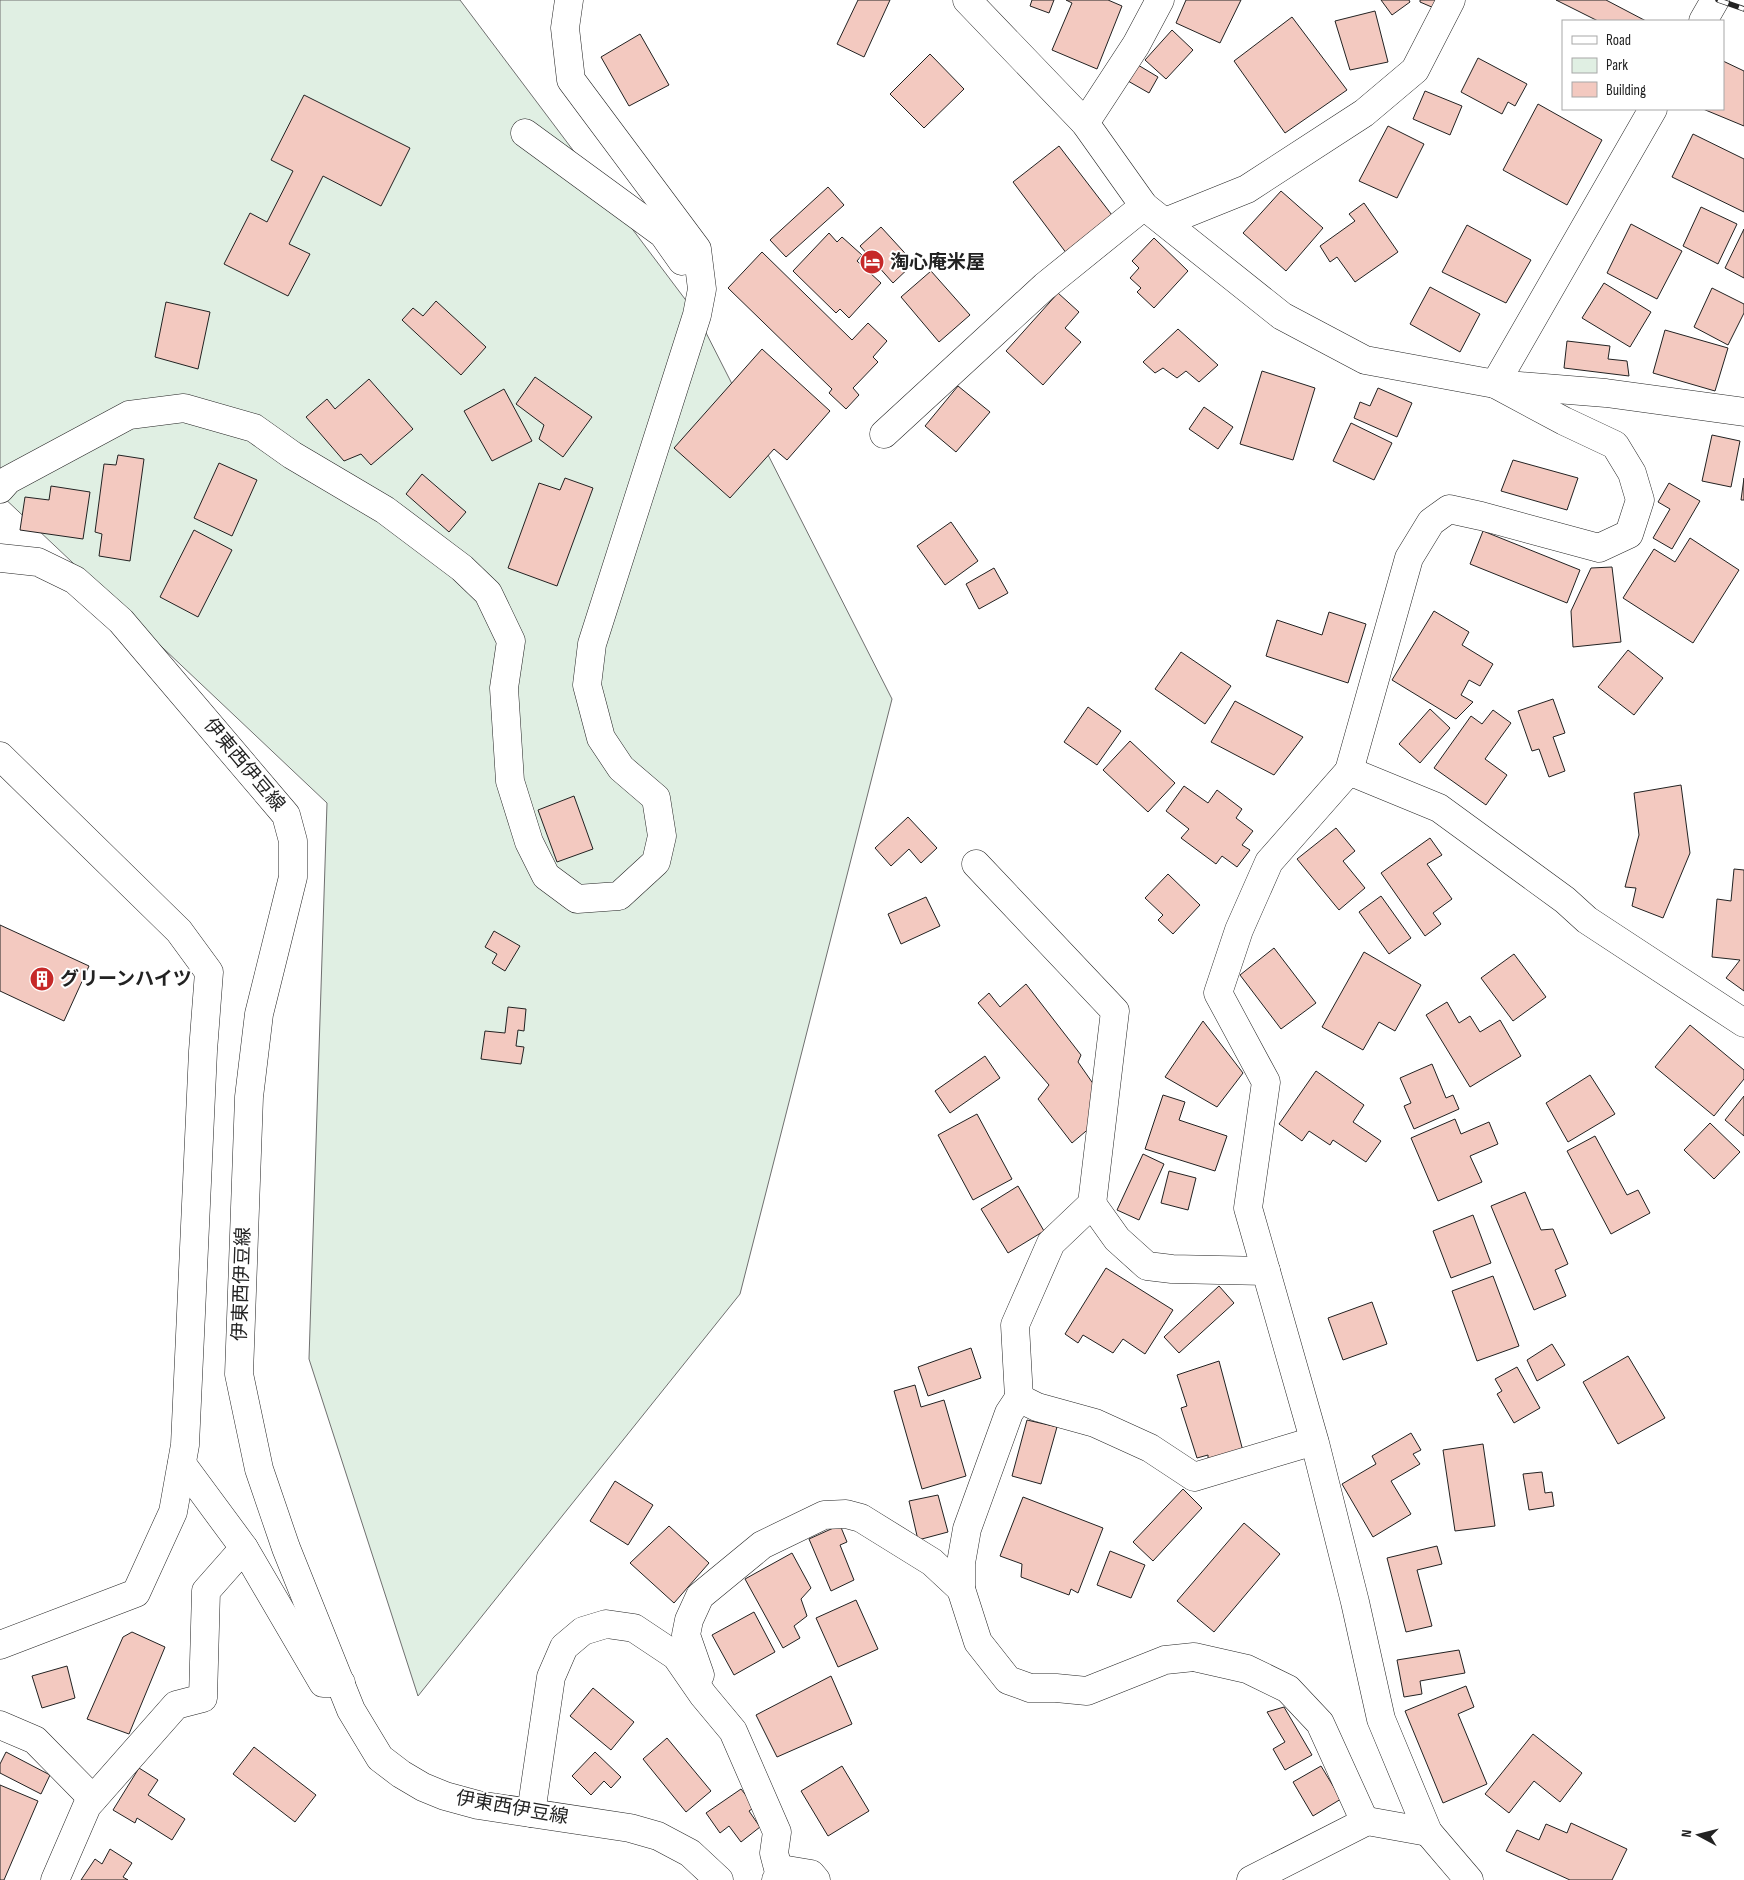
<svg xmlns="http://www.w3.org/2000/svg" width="1744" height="1880" font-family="'Sofia Sans Condensed','Noto Sans JP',sans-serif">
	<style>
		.green { fill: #e0efe3; stroke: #6f6f6f }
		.building { fill: #f3c9c0; stroke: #222 }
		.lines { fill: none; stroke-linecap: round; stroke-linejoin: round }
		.minor-casing { stroke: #222; stroke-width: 29 }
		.major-casing { stroke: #222; stroke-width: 29 }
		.minor { stroke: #fff; stroke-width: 28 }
		.major { stroke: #fff; stroke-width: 28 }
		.rail-casing { stroke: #222; stroke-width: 5.5 }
		.rail { stroke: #fff; stroke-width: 4; stroke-dasharray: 11; stroke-linecap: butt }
		.labels { text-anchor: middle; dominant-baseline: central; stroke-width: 4; stroke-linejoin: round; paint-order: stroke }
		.poi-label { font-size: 19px; font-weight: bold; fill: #222; stroke: #fff; text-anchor: start }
		.street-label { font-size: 19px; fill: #222; stroke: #fff }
	</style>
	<rect width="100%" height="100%" fill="#fff"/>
	<!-- green -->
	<path class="green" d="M0,0H460L697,315L892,699L740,1294L418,1696L309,1359L327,803L0,494Z"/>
	<!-- building -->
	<g class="building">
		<path d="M858,0H890L864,57L837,44Z"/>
		<path d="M1032,0H1054L1049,13L1030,6Z"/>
		<path d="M1066,0H1108L1122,6L1097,69L1052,50L1072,3Z"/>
		<path d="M1186,0H1241L1220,43L1176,23Z"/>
		<path d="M1381,0H1409L1410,2L1392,15Z"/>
		<path d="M1420,0H1437L1434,8L1420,2Z"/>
		<path d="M1556,0H1606L1646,21H1598Z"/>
		<path d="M1375,11L1388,62L1350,70L1335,21Z"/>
		<path d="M1292,17L1347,90L1285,133L1234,61Z"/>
		<path d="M1172,30L1193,50L1166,79L1145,60Z"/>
		<path d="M640,34L669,85L629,106L601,57Z"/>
		<path d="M930,54L964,89L924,128L890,94Z"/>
		<path d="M1478,58L1527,84L1515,106L1508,102L1502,114L1461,92Z"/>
		<path d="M1723,61L1744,71V126L1703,109H1723Z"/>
		<path d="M1138,65L1158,77L1149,93L1128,81Z"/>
		<path d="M1425,91L1462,106L1450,135L1413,119Z"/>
		<path d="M304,95L410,148L381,206L323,176L289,244L310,254L288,296L224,264L250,213L267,222L293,171L271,160Z"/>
		<path d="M1538,104L1602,140L1567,205L1503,170Z"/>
		<path d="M1388,126L1424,144L1397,198L1359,181Z"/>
		<path d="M1693,134L1744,159V212L1672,177Z"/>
		<path d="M1059,146L1115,219L1067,254L1013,182Z"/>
		<path d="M828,187L844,205L786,257L770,240Z"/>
		<path d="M1281,191L1323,228L1286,271L1243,233Z"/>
		<path d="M1364,203L1398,252L1355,282L1337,257L1330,262L1320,246L1355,221L1349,214Z"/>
		<path d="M1701,207L1737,224L1718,264L1683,246Z"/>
		<path d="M1631,224L1682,251L1657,299L1607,273Z"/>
		<path d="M1467,225L1531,260L1506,303L1442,272Z"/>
		<path d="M881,227L914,263L893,283L860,246Z"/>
		<path d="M1744,229V278L1725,268Z"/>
		<path d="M829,233L837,242L842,237L862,255L857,261L881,283L849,318L840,309L836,313L793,271Z"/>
		<path d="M1154,238L1188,271L1154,308L1137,292L1141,288L1130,278L1139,268L1132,261Z"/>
		<path d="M762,252L852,340L868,323L887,341L873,357L878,362L853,388L859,395L846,409L829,393L832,389L728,288Z"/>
		<path d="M931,271L970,315L939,342L901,297Z"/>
		<path d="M1604,283L1651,312L1630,347L1582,318Z"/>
		<path d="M1430,287L1480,314L1460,352L1410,324Z"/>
		<path d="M1712,288L1744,304V313L1728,345L1694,327Z"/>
		<path d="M1058,293L1079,312L1065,328L1081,342L1043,385L1006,351Z"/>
		<path d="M436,301L486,347L461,375L402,320L413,308L423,316Z"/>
		<path d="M166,302L210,312L198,369L155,357Z"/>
		<path d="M1178,329L1218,365L1199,382L1186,371L1177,378L1163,368L1155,373L1143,362Z"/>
		<path d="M1665,330L1728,348L1715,391L1653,373Z"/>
		<path d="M1567,341L1610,346L1608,359L1627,361L1629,376L1564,368Z"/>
		<path d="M762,349L830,411L787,460L774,449L730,498L674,448Z"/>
		<path d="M1262,371L1315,388L1293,460L1240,444Z"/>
		<path d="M535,377L592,417L563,457L539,439L544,425L516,404Z"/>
		<path d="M369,379L413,429L371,465L361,454L344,461L306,417L327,399L335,409Z"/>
		<path d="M958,386L990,412L956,452L925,426Z"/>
		<path d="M1378,388L1412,403L1397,437L1354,418L1360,402L1370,406Z"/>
		<path d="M504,389L532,441L492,461L464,411Z"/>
		<path d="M1204,407L1233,427L1218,449L1189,429Z"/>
		<path d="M1351,423L1392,443L1374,480L1333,461Z"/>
		<path d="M1712,435L1740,441L1731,487L1702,481Z"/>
		<path d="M118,455L144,459L130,561L99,556L102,534L95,532L104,464L116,465Z"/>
		<path d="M1513,460L1578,478L1567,510L1501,491Z"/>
		<path d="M219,463L257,480L232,536L194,518Z"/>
		<path d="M422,474L466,512L449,532L406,494Z"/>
		<path d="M565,478L593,488L557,586L508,568L539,483L560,490Z"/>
		<path d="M1744,478V500H1741Z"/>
		<path d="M1669,483L1700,501L1672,549L1653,538L1670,509L1658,502Z"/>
		<path d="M51,486L90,492L83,539L20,530L25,497L49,500Z"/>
		<path d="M951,522L978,561L945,585L917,546Z"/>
		<path d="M194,530L232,550L198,617L160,597Z"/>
		<path d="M1483,531L1580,570L1567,603L1470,564Z"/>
		<path d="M1690,538L1739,570L1693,643L1623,598L1654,549L1675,562Z"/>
		<path d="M1612,567L1621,642L1573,647L1571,611L1591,568Z"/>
		<path d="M994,568L1008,593L979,609L966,584Z"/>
		<path d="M1434,611L1469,632L1462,645L1493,664L1480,686L1469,680L1461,695L1473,702L1456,719L1392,680Z"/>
		<path d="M1329,612L1366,624L1348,683L1266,656L1277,620L1322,635Z"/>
		<path d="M1628,650L1663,678L1634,715L1598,687Z"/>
		<path d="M1181,652L1231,686L1205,724L1155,689Z"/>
		<path d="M1553,699L1565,733L1553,737L1565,771L1549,777L1539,749L1532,751L1518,711Z"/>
		<path d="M1235,701L1303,737L1274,775L1211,742Z"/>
		<path d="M1088,707L1121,731L1097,765L1064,742Z"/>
		<path d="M1430,709L1450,728L1420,763L1399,744Z"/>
		<path d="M1493,710L1511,723L1485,759L1507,775L1486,805L1434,768L1471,716L1482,724Z"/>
		<path d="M1130,741L1175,783L1148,812L1103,770Z"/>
		<path d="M1681,785L1690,853L1663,918L1632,906L1636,888L1625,887L1639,835L1634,793Z"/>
		<path d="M1184,786L1208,803L1217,790L1242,809L1236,818L1253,831L1242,845L1250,850L1237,867L1222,856L1216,864L1181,838L1189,829L1166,811Z"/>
		<path d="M574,796L593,849L557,862L538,810Z"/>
		<path d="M908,817L937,848L921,863L909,849L891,866L875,848Z"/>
		<path d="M1336,828L1355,851L1343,861L1365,888L1339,910L1297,859Z"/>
		<path d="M1430,838L1442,855L1427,864L1452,899L1433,913L1441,924L1425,936L1381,873Z"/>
		<path d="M1734,869L1744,870V991L1726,978L1740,960L1712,957L1717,899L1731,901Z"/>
		<path d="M1168,874L1200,905L1173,934L1158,920L1163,915L1145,898Z"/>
		<path d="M1381,896L1411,938L1389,954L1359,912Z"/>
		<path d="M926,897L940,926L901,944L888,914Z"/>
		<path d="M0,925L89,966L64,1021L0,991Z"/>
		<path d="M494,931L520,946L505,971L492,963L497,954L485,947Z"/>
		<path d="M1274,948L1316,1003L1281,1029L1240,975Z"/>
		<path d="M1364,952L1421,985L1395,1031L1379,1022L1363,1050L1322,1027Z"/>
		<path d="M1514,954L1546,997L1513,1021L1481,978Z"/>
		<path d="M1026,984L1081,1055L1078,1062L1094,1085L1092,1126L1072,1143L1038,1099L1049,1085L978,1003L989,993L1000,1007Z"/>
		<path d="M1447,1002L1459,1023L1470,1016L1480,1032L1500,1020L1521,1056L1470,1087L1426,1015Z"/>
		<path d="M508,1007L526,1009L524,1031L518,1030L516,1046L524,1047L521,1064L481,1059L485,1031L505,1033Z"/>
		<path d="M1203,1021L1243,1073L1217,1107L1165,1077Z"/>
		<path d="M1690,1025L1744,1070V1079L1714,1116L1655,1067Z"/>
		<path d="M985,1056L1000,1078L950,1113L935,1091Z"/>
		<path d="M1432,1064L1446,1098L1453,1095L1459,1109L1414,1129L1404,1106L1411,1103L1400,1078Z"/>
		<path d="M1316,1071L1364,1105L1353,1122L1381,1141L1366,1162L1333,1140L1330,1145L1309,1131L1302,1141L1279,1124Z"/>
		<path d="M1590,1075L1615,1114L1568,1142L1546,1103Z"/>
		<path d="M1163,1095L1185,1102L1179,1120L1227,1136L1215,1171L1145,1149Z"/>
		<path d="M1744,1096V1136L1725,1120Z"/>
		<path d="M977,1114L1012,1179L973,1200L938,1135Z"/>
		<path d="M1455,1119L1461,1134L1489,1122L1498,1144L1470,1156L1482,1182L1438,1201L1411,1138Z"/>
		<path d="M1710,1123L1740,1152L1714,1179L1684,1150Z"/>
		<path d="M1595,1136L1627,1195L1638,1190L1650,1213L1611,1234L1567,1151Z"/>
		<path d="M1143,1154L1164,1164L1139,1220L1117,1210Z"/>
		<path d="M1169,1171L1196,1178L1188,1210L1161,1203Z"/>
		<path d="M1018,1186L1044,1231L1008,1253L981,1209Z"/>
		<path d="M1525,1192L1541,1230L1553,1229L1568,1264L1555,1270L1566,1296L1534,1310L1491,1206Z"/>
		<path d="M1473,1215L1491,1263L1451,1278L1433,1231Z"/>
		<path d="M1106,1268L1173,1310L1145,1354L1123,1339L1113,1353L1083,1335L1078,1343L1065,1334Z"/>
		<path d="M1493,1276L1519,1346L1477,1361L1452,1291Z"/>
		<path d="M1219,1286L1234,1303L1179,1353L1164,1337Z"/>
		<path d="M1372,1302L1387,1344L1343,1360L1328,1318Z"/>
		<path d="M1552,1344L1565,1365L1537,1381L1527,1360Z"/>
		<path d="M971,1348L981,1378L928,1396L918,1367Z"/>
		<path d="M1628,1356L1665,1418L1618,1444L1583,1382Z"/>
		<path d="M1219,1361L1243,1451L1208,1463V1455L1197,1458L1181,1408L1187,1406L1177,1375Z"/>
		<path d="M1517,1367L1540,1408L1514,1423L1497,1394L1502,1391L1495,1379Z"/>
		<path d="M915,1385L921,1407L944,1400L966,1476L922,1489L894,1391Z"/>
		<path d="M1027,1420L1057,1427L1041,1484L1012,1476Z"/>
		<path d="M1411,1433L1421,1450L1413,1454L1420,1464L1391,1481L1411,1514L1373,1537L1342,1484L1376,1464L1372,1456Z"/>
		<path d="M1483,1444L1495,1526L1455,1531L1443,1450Z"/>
		<path d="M1542,1472L1545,1493L1552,1492L1554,1506L1529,1510L1523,1474Z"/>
		<path d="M615,1481L653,1505L628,1545L590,1521Z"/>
		<path d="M1183,1489L1202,1508L1153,1561L1133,1542Z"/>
		<path d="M938,1495L948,1532L918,1540L909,1501Z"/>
		<path d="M1023,1497L1103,1528L1078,1593L1071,1589L1069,1595L1021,1577L1022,1564L1000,1556Z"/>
		<path d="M1244,1523L1280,1554L1214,1632L1177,1601Z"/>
		<path d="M840,1525L847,1542L840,1545L854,1580L831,1591L809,1539Z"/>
		<path d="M669,1526L709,1563L674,1603L630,1563Z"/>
		<path d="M1437,1546L1442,1564L1417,1570L1432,1626L1406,1632L1387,1558Z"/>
		<path d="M1110,1551L1145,1565L1131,1598L1097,1585Z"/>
		<path d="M792,1553L811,1588L801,1599L807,1616L794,1626L800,1638L783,1648L745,1579Z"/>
		<path d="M856,1600L878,1649L838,1667L816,1618Z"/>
		<path d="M754,1612L775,1652L734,1675L712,1635Z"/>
		<path d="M132,1632L165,1647L129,1734L87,1719L123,1637Z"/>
		<path d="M1459,1650L1465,1673L1420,1681L1422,1694L1404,1697L1397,1660Z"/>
		<path d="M67,1666L75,1698L42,1708L32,1676Z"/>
		<path d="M831,1676L852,1724L777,1757L756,1715Z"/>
		<path d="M1466,1686L1474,1707L1458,1714L1487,1784L1443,1803L1405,1711Z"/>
		<path d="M593,1688L634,1722L611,1750L570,1716Z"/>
		<path d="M1284,1707L1312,1755L1285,1770L1273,1749L1285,1742L1267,1712Z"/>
		<path d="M1533,1734L1582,1773L1560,1802L1534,1781L1509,1813L1485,1794Z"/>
		<path d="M667,1738L711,1791L686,1812L643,1759Z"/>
		<path d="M254,1747L316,1795L295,1822L233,1774Z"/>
		<path d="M6,1752L50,1775L41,1794L0,1773V1764Z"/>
		<path d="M595,1752L621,1777L611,1788L604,1781L591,1795L572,1776Z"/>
		<path d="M842,1766L869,1811L828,1836L801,1791Z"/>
		<path d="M1321,1766L1341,1799L1313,1816L1293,1782Z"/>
		<path d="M139,1768L158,1780L148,1795L185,1819L172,1840L137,1818L135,1823L113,1810Z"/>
		<path d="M0,1785L38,1801L4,1880H0Z"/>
		<path d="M741,1789L755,1807L749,1811L760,1827L741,1842L729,1826L720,1833L706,1813Z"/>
		<path d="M1571,1823L1627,1849L1612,1880H1570L1506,1851L1517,1830L1539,1840L1546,1824L1567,1833Z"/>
		<path d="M110,1849L132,1863L123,1877L128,1880H81L95,1859L102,1864Z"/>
	</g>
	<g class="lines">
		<defs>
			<g id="minor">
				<path d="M967,0L1085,123L1144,206L1282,316L1365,360L1495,384L1606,393L1744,412"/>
				<path d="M1703,21L1715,0"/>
				<path d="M1085,123L1136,45L1160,0"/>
				<path d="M525,133L663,234L682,261"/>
				<path d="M1165,222L1247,189L1364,113L1415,70L1451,0"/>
				<path d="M884,434L1045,286L1144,206"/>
				<path d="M0,489L8,480L129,415L184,408L254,428L292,455L385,510L462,568L488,593L511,641L504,688L510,781L529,842L546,876L577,899L619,896L656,862L662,836L656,798L621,768L601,738L587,685L592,644L697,315L702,289L697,249L571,80L565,28L569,0"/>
				<path d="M0,756L179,931L209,972L203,1051L185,1445L173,1512L136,1593L0,1645"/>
				<path d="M1349,771L1409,558L1431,522L1449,509L1481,516L1599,548L1629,534L1640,500L1632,473L1615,445L1564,421L1495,384L1653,109"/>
				<path d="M976,864L1115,1011L1092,1204L1051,1243L1015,1325L1019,1398"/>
				<path d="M1092,1204L1117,1239L1147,1266L1172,1269L1266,1271"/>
				<path d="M1314,1441L1194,1477L1150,1448L1095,1423L1037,1407L1019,1398L1009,1413L967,1529L961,1563V1589L978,1642L1008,1680L1030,1688H1056L1087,1691L1165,1660L1194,1657L1247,1669L1288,1689L1320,1723L1365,1822"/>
				<path d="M182,1464L244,1548"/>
				<path d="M700,1675L686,1635L689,1620L700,1596L762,1545L824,1515L846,1514L861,1518L932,1562L961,1589"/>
				<path d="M0,1725L35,1740L93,1799"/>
				<path d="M531,1813L551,1677L564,1647L583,1631L606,1624L634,1628L676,1656L703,1695L733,1731L777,1832L774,1853L780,1876"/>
				<path d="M55,1880L87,1806L176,1705L203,1698L206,1591L244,1548L323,1683H341"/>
				<path d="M776,1880L787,1870L811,1874L816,1880"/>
				<path d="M1251,1880L1367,1821L1428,1832"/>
				<path d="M1469,1880L1428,1832L1381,1719L1355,1602L1315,1443L1248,1208L1266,1082L1218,993L1239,930L1269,862L1349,771L1439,808L1565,900L1587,920L1744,1023"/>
			</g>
			<path id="major" d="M0,558L38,562L75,580L121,621L286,815L293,841V877L259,1014L249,1097L239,1374L259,1469L286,1548L351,1710L380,1758L401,1774L423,1787L445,1796L478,1805L630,1828L658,1836L690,1853L719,1880"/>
		</defs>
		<!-- minor casing -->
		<use href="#minor" class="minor-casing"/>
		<!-- major casing -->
		<use href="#major" class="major-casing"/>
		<!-- minor -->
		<use href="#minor" class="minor"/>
		<!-- major -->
		<use href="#major" class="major"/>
		<defs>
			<path id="rail" d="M1718,0L1744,9"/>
		</defs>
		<!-- rail casing -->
		<use href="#rail" class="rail-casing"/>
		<!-- rail -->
		<use href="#rail" class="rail"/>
	</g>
	<!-- icons -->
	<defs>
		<symbol id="hotel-disc" viewBox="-11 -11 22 22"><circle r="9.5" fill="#c62828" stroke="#fff"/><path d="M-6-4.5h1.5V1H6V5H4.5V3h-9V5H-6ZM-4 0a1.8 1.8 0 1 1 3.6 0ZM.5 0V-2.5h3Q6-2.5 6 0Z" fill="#fff"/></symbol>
		<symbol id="building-disc" viewBox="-11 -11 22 22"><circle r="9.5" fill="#c62828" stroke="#fff"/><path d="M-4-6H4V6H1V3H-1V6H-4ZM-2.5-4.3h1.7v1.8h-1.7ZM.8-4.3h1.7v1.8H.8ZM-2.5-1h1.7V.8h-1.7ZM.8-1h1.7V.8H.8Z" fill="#fff"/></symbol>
	</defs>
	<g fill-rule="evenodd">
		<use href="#hotel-disc" x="858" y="248" width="28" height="28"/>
		<use href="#building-disc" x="28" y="965" width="28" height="28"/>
	</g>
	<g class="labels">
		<!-- poi labels -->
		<g class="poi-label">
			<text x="890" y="262">淘心庵米屋</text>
			<text x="60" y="979">グリーンハイツ</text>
		</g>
		<!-- street labels -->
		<g class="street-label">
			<text transform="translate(244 765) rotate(50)">伊東西伊豆線</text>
			<text transform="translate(242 1284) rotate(-88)">伊東西伊豆線</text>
			<text transform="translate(512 1808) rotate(10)">伊東西伊豆線</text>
		</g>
	</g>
	<!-- legend -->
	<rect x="1562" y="20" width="162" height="90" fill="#ffffff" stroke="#a7a7a7"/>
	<rect x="1572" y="36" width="25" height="8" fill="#ffffff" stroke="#a7a7a7"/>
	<text x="1606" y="45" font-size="15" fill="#222222">Road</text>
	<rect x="1572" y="58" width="25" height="15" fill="#e0efe3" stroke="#a7a7a7"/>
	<text x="1606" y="70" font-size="15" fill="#222222">Park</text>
	<rect x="1572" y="82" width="25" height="15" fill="#f3c9c0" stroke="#a7a7a7"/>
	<text x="1606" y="95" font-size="15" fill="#222222">Building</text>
	<!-- north arrow -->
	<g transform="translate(1699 1835) rotate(277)" stroke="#ffffff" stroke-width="4" paint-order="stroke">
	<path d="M0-4L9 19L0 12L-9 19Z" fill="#222222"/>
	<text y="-8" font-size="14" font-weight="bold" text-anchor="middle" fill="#222222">N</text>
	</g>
</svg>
